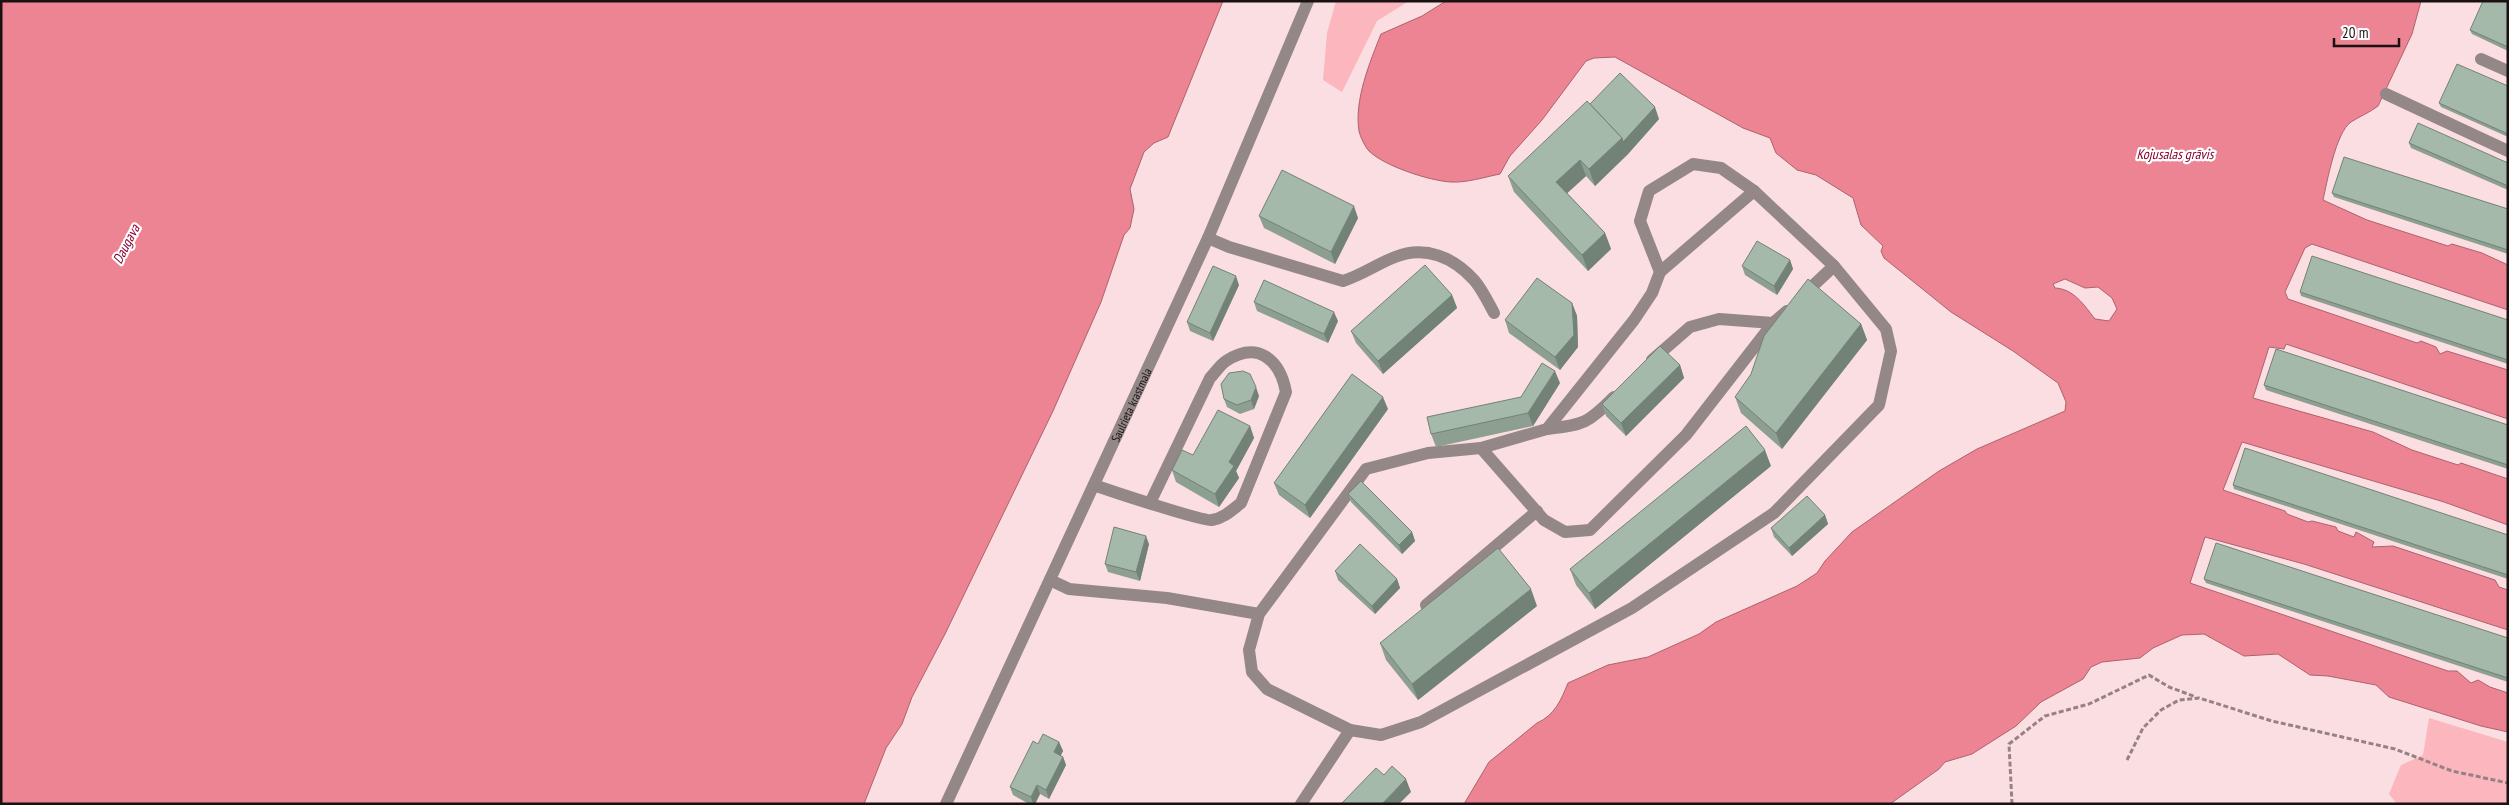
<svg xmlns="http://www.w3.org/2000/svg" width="2509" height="805" font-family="'PT Sans Narrow',sans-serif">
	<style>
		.green { fill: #fcb6be }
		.water { fill: #ed8493; stroke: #ae626c; fill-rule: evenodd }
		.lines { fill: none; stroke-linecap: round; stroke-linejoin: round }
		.path { stroke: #968284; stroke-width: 3; stroke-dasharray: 5 2.5; stroke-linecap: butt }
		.lane { stroke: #938788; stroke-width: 12 }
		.street { stroke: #938788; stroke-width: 12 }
		.wall { fill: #8d9f91 }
		.shaded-wall { fill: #738276 }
		.building { fill: #a4b9a9; stroke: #738276 }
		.labels { text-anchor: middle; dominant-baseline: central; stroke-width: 4.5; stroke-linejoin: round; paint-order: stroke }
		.street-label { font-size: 12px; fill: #1a1112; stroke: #fff }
		.water-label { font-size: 14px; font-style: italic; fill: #890232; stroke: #fff }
	</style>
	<rect width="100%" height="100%" fill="#fbdee1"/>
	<!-- green -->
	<g class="green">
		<path d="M1336,1H1409L1377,21L1342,92L1323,80L1327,33Z"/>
		<path d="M2429,718L2508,742V804H2397L2389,794L2401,765L2423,755Z"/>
	</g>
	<!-- water -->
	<g class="water">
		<path d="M1,1H1223L1168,137L1154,143L1144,152L1130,189L1134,209L1130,228L1124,235L1101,302L1053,411L945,634L912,697L902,724L886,748L864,804H1Z"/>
		<path d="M1446,1H2421L2412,34L2378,106C2369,113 2360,116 2351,122C2336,132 2327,182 2323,200L2367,220L2448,246L2452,244L2482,253L2508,265V310L2312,244L2305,248L2285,292L2288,299L2417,343L2421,341L2436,347L2440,354L2447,351L2508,370V419L2286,344L2284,349L2269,347L2253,398L2373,432L2412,450L2458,465L2461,463L2508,479V525L2444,502L2242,442L2223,490L2285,511L2287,514L2308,522L2312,521L2336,527L2338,531L2354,537L2356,532L2374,542L2372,547L2393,546L2495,580L2499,587L2508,590V630L2304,564L2205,537L2190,583L2448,671H2457L2471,683L2478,680L2490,687L2508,693V732L2481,726L2389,697L2376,685L2328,676L2310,675L2278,654L2244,656L2204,634L2182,635L2153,648L2140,658L2102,662L2091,667L2083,679L2041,702L2016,726L1972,754L1945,762L1939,769L1890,804H1464L1489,762L1537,723C1555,715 1561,700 1568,683L1608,665L1648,657L1699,634L1716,622L1797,586L1817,573L1825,561L1852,532L1939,471L1977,449L2065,411L2066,402L2058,383L2013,351L1951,312L1884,258L1881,251L1883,246L1861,225L1853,198L1816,175L1797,170L1776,153L1770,138L1743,128L1615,57L1594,58L1586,61L1542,120L1510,156L1500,174C1485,177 1466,183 1451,182C1430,181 1384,166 1369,151C1365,147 1360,136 1359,131C1354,100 1370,62 1381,34L1422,16ZM2065,279L2085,288L2098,287L2112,298L2117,309L2109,321L2095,319C2084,305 2074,289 2055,288L2053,284Z"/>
	</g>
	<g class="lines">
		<!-- path -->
		<g class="path">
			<path d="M2127,760L2143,728L2161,710L2179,700L2199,698L2272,721L2395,749L2452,771L2508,783"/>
			<path d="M2012,804L2009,744L2045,716L2089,704L2149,675L2169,687L2196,697"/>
		</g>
		<!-- lane -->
		<g class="lane">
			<path d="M2481,59L2508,71"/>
			<path d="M2386,94L2508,151"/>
			<path d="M1208,238L1229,247L1343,281C1362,275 1377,264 1395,257C1425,245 1453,257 1474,280C1482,289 1488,302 1494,313"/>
			<path d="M1660,272L1754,191"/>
			<path d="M1803,295L1834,266"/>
			<path d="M1652,360L1690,327L1719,319L1773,323"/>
			<path d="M1547,429C1584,425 1588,423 1614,397"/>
			<path d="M1481,448L1544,520L1565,532L1590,530L1686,435L1773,323L1787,311"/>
			<path d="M1094,485C1108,490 1204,522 1212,520C1224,518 1232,510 1241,503L1286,392C1280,360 1258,340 1226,361C1220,365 1215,373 1210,378L1150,503"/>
			<path d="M1050,580L1069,589L1167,598L1259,614L1366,469L1428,453L1481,448L1547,429L1634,320L1652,293L1660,272L1640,221L1649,191L1693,164L1721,168L1754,191L1834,266L1886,329L1891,351L1879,405L1774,513L1632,608L1421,722L1381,735L1350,730L1267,689L1252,672L1249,650L1259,614"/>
			<path d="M1426,605L1537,511"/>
			<path d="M1301,804L1350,730"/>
		</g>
		<!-- street -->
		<path class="street" id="s1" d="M946,804L1208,238L1308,1"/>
	</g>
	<!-- wall -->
	<g class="wall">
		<path d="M2508,1V51L2472,34L2470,30Z"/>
		<path d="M2508,86V137L2441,107L2439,103Z"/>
		<path d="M1590,104L1659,119L1628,154L1595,186L1586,176L1567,193L1605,233L1611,249L1588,271L1514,192L1508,176Z"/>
		<path d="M2409,143L2508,163V190L2411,148Z"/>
		<path d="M2332,193L2508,209V254L2334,197Z"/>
		<path d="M1259,216L1358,218L1335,264L1264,228Z"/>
		<path d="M1790,260L1793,269L1777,295L1745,275L1742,266Z"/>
		<path d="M1239,285L1213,341L1190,331L1187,322Z"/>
		<path d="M2300,292L2508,320V364L2301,296Z"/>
		<path d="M1452,295L1457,308L1383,374L1356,343L1351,331Z"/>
		<path d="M1254,302L1338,321L1328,343L1257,311Z"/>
		<path d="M1572,303L1577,316L1578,347L1560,370L1509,333L1505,320Z"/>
		<path d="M1861,324L1867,340L1782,449L1741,413L1735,397Z"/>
		<path d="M1680,365L1684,378L1626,436L1606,416L1602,404Z"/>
		<path d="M1560,383L1533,426L1436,447L1431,434L1521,397Z"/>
		<path d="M2264,385L2508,425V469L2266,390Z"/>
		<path d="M1259,396L1254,409L1240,414L1227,407L1224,399Z"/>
		<path d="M1388,409L1310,518L1279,495L1274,483Z"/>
		<path d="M1250,426L1254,438L1236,471L1239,478L1219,507L1176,482L1172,470L1193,455Z"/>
		<path d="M1771,466L1595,609L1576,585L1570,569Z"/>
		<path d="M2233,485L2508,535V579L2234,489Z"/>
		<path d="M1348,494L1412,532L1415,541L1402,554L1351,502Z"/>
		<path d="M1825,515L1828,524L1792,556L1774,537L1771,528Z"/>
		<path d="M1149,544L1140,581L1108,572L1105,564Z"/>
		<path d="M1335,571L1397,579L1400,588L1375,614L1338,580Z"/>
		<path d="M2204,579L2508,638V682L2206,583Z"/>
		<path d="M1537,606L1418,700L1386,660L1380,643Z"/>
		<path d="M1059,742L1063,751L1060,755L1063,757L1066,765L1049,799L1040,794L1035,804H1029L1013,795L1010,787L1038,744Z"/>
	</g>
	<!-- shaded-wall -->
	<g class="shaded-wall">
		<path d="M1655,107L1659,119L1628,154L1595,186L1589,169Z"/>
		<path d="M1580,160L1586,176L1562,198L1556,182Z"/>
		<path d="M1354,206L1358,218L1335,264L1331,252Z"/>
		<path d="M1605,233L1611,249L1588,271L1582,255Z"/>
		<path d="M1790,260L1793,269L1777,295L1774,286Z"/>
		<path d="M1236,276L1239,285L1213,341L1210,333Z"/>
		<path d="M1452,295L1457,308L1383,374L1378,361Z"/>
		<path d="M1572,303L1577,316L1578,347L1560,370L1555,357Z"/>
		<path d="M1334,312L1338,321L1328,343L1324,334Z"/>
		<path d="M1861,324L1867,340L1782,449L1776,433Z"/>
		<path d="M1680,365L1684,378L1626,436L1621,423Z"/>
		<path d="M1555,371L1560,383L1533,426L1528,413Z"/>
		<path d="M1256,387L1259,396L1254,409L1251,400Z"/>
		<path d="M1383,397L1388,409L1310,518L1305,505Z"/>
		<path d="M1250,426L1254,438L1236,471L1239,478L1219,507L1215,494L1229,462Z"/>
		<path d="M1765,450L1771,466L1595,609L1589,593Z"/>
		<path d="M1825,515L1828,524L1792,556L1789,548Z"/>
		<path d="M1412,532L1415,541L1402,554L1399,545Z"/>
		<path d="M1146,536L1149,544L1140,581L1136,572Z"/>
		<path d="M1397,579L1400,588L1375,614L1372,606Z"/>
		<path d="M1531,589L1537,606L1418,700L1412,684Z"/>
		<path d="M1059,742L1063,751L1058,761L1054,752Z"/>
		<path d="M1063,757L1066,765L1049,799L1046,790Z"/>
		<path d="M1406,779L1411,792L1399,804H1382Z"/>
		<path d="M1037,785L1040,794L1035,804H1033L1031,797Z"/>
	</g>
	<!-- building -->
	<g class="building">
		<path d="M2483,1H2508V47L2470,30Z"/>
		<path d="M2457,64L2508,86V134L2439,103Z"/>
		<path d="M1620,73L1655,107L1623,142L1622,138L1590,104Z"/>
		<path d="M1587,101L1622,138L1589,169L1580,160L1556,182L1605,233L1582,255L1508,176Z"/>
		<path d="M2418,123L2508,163V186L2409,143Z"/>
		<path d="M2344,157L2508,209V250L2332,193Z"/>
		<path d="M1282,170L1354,206L1331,252L1259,216Z"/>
		<path d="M1757,241L1790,260L1774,286L1742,266Z"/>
		<path d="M2312,256L2508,320V360L2300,292Z"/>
		<path d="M1425,265L1452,295L1378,361L1351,331Z"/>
		<path d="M1213,266L1236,276L1210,333L1187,322Z"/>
		<path d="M1537,278L1572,303L1574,335L1555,357L1505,320Z"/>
		<path d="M1808,279L1861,324L1776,433L1735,397L1751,374L1764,336Z"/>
		<path d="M1264,280L1334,312L1324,334L1254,302Z"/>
		<path d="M1660,346L1680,365L1621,423L1602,404Z"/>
		<path d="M2276,349L2508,425V465L2264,385Z"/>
		<path d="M1542,363L1555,371L1528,413L1431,434L1427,417L1521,397Z"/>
		<path d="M1243,371L1250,374L1256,387L1251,400L1237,405L1224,399L1221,384L1229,373Z"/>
		<path d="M1352,374L1383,397L1305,505L1274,483Z"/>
		<path d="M1218,410L1250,426L1229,462L1234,466L1215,494L1172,470L1182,450L1193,455Z"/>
		<path d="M1746,426L1765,450L1589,593L1570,569Z"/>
		<path d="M2245,448L2508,535V575L2233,485Z"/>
		<path d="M1361,481L1412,532L1399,545L1348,494Z"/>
		<path d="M1807,496L1825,515L1789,548L1771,528Z"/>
		<path d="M1114,527L1146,536L1136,572L1105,564Z"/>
		<path d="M2216,543L2508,638V678L2204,579Z"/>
		<path d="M1360,544L1397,579L1372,606L1335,571Z"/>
		<path d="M1498,548L1531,589L1412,684L1380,643Z"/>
		<path d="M1043,734L1059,742L1054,752L1063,757L1046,790L1037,785L1031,797L1010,787L1033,741L1038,744Z"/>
		<path d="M1392,766L1406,779L1382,804H1341L1376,768L1384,775Z"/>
	</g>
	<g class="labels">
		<!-- street labels -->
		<g class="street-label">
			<text stroke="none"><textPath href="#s1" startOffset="440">Saulrieta krastmala</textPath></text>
		</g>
		<!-- water labels -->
		<g class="water-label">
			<text x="2175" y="154">Kojusalas grāvis</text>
			<text transform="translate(126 244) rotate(-63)">Daugava</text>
		</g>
	</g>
	<!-- border -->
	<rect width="2509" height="805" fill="none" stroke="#1a1112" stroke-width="5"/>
	<!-- scale -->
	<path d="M2334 38v8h65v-8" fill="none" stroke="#1a1112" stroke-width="2.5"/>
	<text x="2342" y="38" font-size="15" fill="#1a1112" stroke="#ffffff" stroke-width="4" paint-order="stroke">20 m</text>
</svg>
